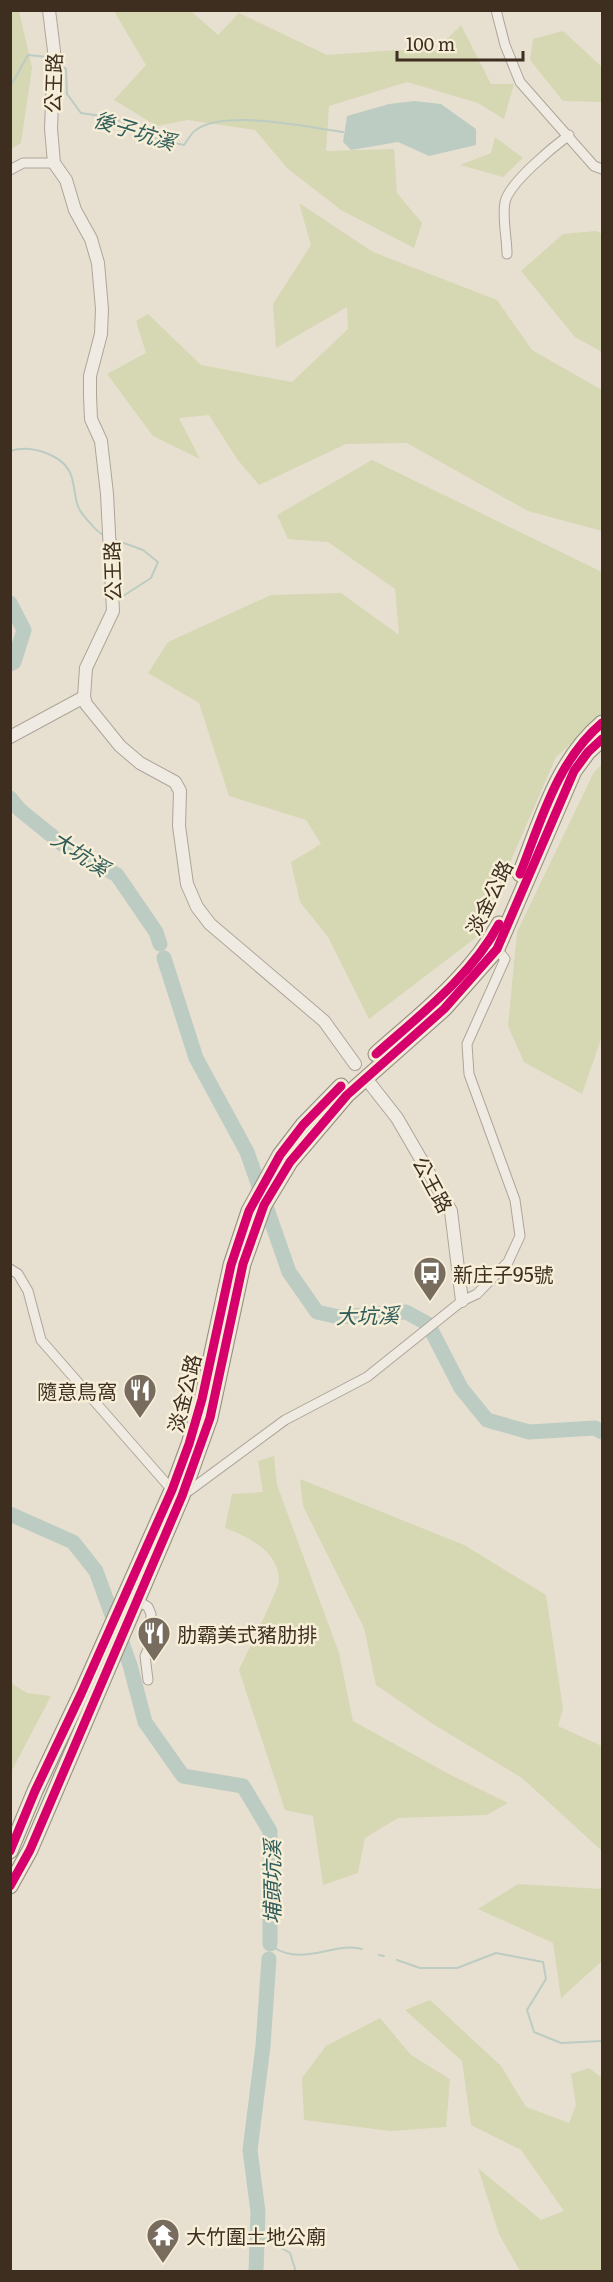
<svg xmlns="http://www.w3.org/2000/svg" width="613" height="2282" font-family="Literata,'Noto Sans TC',serif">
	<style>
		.green { fill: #d6d7b3 }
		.water { fill: #bcccc2 }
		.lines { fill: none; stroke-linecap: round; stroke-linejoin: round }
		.stream { stroke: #bcccc2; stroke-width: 2 }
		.river { stroke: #bcccc2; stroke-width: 15 }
		.minor-casing { stroke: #ada599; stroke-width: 11 }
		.tertiary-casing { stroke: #ada599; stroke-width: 14 }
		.primary-casing { stroke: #928b80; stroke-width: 17 }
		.minor { stroke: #efebe3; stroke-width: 9 }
		.tertiary { stroke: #efebe3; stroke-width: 12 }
		.primary { stroke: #e6e1d4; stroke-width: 15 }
		.cycleway-casing { stroke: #f7eed8; stroke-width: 13 }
		.cycleway { stroke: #d6006c; stroke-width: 9 }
		.labels { text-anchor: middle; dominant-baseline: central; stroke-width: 5; stroke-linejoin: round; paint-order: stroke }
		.street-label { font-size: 20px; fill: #3d2e20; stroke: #f7eed8 }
		.poi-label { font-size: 20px; fill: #3d2e20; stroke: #f7eed8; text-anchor: start }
		.water-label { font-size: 21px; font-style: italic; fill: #2f5d5a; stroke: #f7eed8 }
	</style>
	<rect width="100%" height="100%" fill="#e7e0d1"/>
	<!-- green -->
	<g class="green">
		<path d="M117,10L191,11L218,35L239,13L327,55L397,50L435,51L461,25L491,84H514L504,119L478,103L407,82L329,106L326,151L394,149L397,193L422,223L414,248L341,210L287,168L255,130L188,120L157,126L114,100L146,65L115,13Z"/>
		<path d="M10,11H19L32,68L21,143L11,149Z"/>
		<path d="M563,31L602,67V102L563,101L530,60L533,39Z"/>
		<path d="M495,137L523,158L503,177L460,165L491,153Z"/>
		<path d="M299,203L373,252L497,300L532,350L602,390V531L528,511L407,443L346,444L259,485L237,459L209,415L179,418L200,459L153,436L107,374L146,353L136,321L148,314L201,365L292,382L348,329L347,307L276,348L273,304L311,245Z"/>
		<path d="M596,231L602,234V352L575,337L521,271L563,234Z"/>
		<path d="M372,460L602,572V716L556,757L478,936L369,1019L328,937L300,902L291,862L321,844L306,820L229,796L199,703L148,673L168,642L271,595L341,593L399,635L395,589L328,542L288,539L277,515Z"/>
		<path d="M602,764V1036L582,1094L524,1062L508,1026L517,932L594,772Z"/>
		<path d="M274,1456L277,1485L339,1653L353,1721L447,1773L508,1803L487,1815L398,1818L365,1838L358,1873L323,1885L313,1816L285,1810L239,1670C245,1656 279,1589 279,1580C278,1551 249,1537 225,1528L232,1494L263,1492L258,1461Z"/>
		<path d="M300,1479L464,1545L546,1595L563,1709L558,1726L602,1746V1851L522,1778L433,1724L376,1685L364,1628L303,1506Z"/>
		<path d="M11,1683L27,1693L51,1696L11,1772Z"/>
		<path d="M518,1884L602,1889V1961L561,1998L553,1943L478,1909Z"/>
		<path d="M430,2000L501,2066L526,2107L569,2123L576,2105L571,2074L589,2068L602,2078V2271H520L499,2234L478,2168L541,2220L564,2211L521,2150L471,2125L462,2061L405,2010Z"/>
		<path d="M380,2018L411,2055L450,2079L446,2127L390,2131L304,2120L302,2078L326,2046Z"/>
	</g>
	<!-- water -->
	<path class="water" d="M414,101L441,104L476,129V145L429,156L398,142L351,150L343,142L347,116L389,104Z"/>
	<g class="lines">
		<!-- stream -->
		<g class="stream">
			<path d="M58,63L66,69L67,94L81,113L114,118L159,140L184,145C188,140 191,133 196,130C224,109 309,127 343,132"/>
			<path d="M10,87L28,55L48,57"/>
			<path d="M10,451C31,444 66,455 72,478C78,502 72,504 91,524C95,529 99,533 105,536"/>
			<path d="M113,539L143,550L158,562L151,578L120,598"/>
			<path d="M269,1927L273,1947C303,1967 336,1941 362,1949"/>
			<path d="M379,1955L384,1956"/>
			<path d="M397,1960L420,1968H457L496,1953L543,1962L546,1979L527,2010L534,2032L561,2043L602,2041"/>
			<path d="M257,2234L290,2253L296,2272"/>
		</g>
		<!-- river -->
		<g class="river">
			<path d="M10,603L24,630L14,662L10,664"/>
			<path d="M10,798L20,810L62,844L117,875L156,932L160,944"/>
			<path d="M164,958L196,1058L247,1152L289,1272L317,1312L339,1317L406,1312L428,1324L461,1388L487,1420L529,1432L595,1428L602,1432"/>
			<path d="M10,1514L73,1542L96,1571L130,1665L145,1722L183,1776L243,1786L270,1831V1944"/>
			<path d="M256,2272L258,2212L250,2150L263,2046L269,1959"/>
		</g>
		<defs>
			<g id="minor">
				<path d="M496,10L505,45L520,82L594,166L602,169"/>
				<path d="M10,170L23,163H54"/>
				<path d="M507,254C507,238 502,218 505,202C509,183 553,147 569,135"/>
				<path d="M10,1269L18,1274L28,1291L41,1340L172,1490L182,1496L285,1420L367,1377L462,1301L477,1294L508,1262L520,1236L515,1200L469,1074L467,1044L505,959L495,947"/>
				<path d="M137,1600L148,1607L151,1614L150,1645L145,1656L148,1680"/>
			</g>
			<g id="tertiary">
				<path d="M49,10L54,51L51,129L54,163L66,180L75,210L91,239L98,263L102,309L101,334L90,376V396L91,419L101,441L107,494L113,611L86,668L84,697L86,704L120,746L140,763L175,782L180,791L179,826L187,884L197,907L210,924L324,1021L355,1064"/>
				<path d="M10,737L84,697"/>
				<path d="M368,1081L397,1118L451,1211L462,1301"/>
			</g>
			<g id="primary">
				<path d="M520,874C541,821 557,761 602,723"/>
				<path d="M376,1054C420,1015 471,976 499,924"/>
				<path d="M10,1851L35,1791L81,1694L172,1490L189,1444L202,1399L231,1265L249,1211L280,1155L303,1125L341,1086"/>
				<path d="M10,1886L30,1850L182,1496L210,1418L243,1264L264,1205L290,1162L347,1095L444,1009L497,949L574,771L588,752L602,739"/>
			</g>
		</defs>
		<!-- minor casing -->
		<use href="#minor" class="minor-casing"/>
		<!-- tertiary casing -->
		<use href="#tertiary" class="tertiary-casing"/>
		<!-- primary casing -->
		<use href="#primary" class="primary-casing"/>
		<!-- minor -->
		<use href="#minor" class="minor"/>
		<!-- tertiary -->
		<use href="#tertiary" class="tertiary"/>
		<!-- primary -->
		<use href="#primary" class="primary"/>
		<defs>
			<g id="cycleway">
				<path d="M520,874C541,821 557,761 602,723"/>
				<path d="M376,1054C420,1015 471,976 499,924"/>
				<path d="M10,1851L35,1791L81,1694L172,1490L189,1444L202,1399L231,1265L249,1211L280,1155L303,1125L341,1086"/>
				<path d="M10,1886L30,1850L182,1496L210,1418L243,1264L264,1205L290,1162L347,1095L444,1009L497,949L574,771L588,752L602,739"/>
			</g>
		</defs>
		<!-- cycleway casing -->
		<use href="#cycleway" class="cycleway-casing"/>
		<!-- cycleway -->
		<use href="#cycleway" class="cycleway"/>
	</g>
	<!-- icons -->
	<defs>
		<symbol id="bus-pin" viewBox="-11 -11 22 30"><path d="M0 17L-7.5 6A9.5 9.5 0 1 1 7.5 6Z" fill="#786c5e" stroke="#f7eed8"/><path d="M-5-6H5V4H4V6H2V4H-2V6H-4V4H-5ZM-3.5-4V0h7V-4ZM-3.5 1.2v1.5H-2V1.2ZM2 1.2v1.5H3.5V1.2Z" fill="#fff"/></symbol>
		<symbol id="restaurant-pin" viewBox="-11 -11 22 30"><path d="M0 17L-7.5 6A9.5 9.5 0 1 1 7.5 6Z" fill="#786c5e" stroke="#f7eed8"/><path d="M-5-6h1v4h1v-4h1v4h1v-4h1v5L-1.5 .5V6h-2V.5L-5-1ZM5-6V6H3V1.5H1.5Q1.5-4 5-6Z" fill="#fff"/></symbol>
		<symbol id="temple-pin" viewBox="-11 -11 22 30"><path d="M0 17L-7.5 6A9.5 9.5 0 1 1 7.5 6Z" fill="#786c5e" stroke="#f7eed8"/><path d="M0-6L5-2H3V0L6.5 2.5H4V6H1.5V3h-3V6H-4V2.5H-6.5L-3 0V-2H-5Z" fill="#fff"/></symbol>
	</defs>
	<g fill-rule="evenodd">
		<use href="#bus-pin" x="411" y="1254" width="38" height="52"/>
		<use href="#restaurant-pin" x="121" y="1371" width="38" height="52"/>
		<use href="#restaurant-pin" x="135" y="1614" width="38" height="52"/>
		<use href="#temple-pin" x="144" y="2216" width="38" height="52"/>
	</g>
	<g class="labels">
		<!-- street labels -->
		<g class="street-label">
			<text transform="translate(52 83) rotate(-88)">公王路</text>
			<text transform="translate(111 571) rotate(-92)">公王路</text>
			<text transform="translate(488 897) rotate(-64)">淡金公路</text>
			<text transform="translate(434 1184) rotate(62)">公王路</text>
			<text transform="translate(183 1393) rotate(-76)">淡金公路</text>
		</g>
		<!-- poi labels -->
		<g class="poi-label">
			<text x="453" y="1273">新庄子95號</text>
			<text x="117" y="1390" text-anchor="end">隨意鳥窩</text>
			<text x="177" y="1633">肋霸美式豬肋排</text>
			<text x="186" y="2235">大竹圍土地公廟</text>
		</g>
		<!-- water labels -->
		<g class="water-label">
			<text transform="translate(135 129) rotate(17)">後子坑溪</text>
			<text transform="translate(81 852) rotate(33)">大坑溪</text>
			<text transform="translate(367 1314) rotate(-1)">大坑溪</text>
			<text transform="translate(270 1882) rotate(-90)">埔頭坑溪</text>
		</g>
	</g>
	<!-- border -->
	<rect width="613" height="2282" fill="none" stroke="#3d2e20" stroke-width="24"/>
	<!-- scale -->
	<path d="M397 51v9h126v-9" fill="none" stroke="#3d2e20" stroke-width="3"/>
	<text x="406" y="51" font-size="18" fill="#3d2e20" stroke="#f7eed8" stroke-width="4.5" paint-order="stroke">100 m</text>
</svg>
